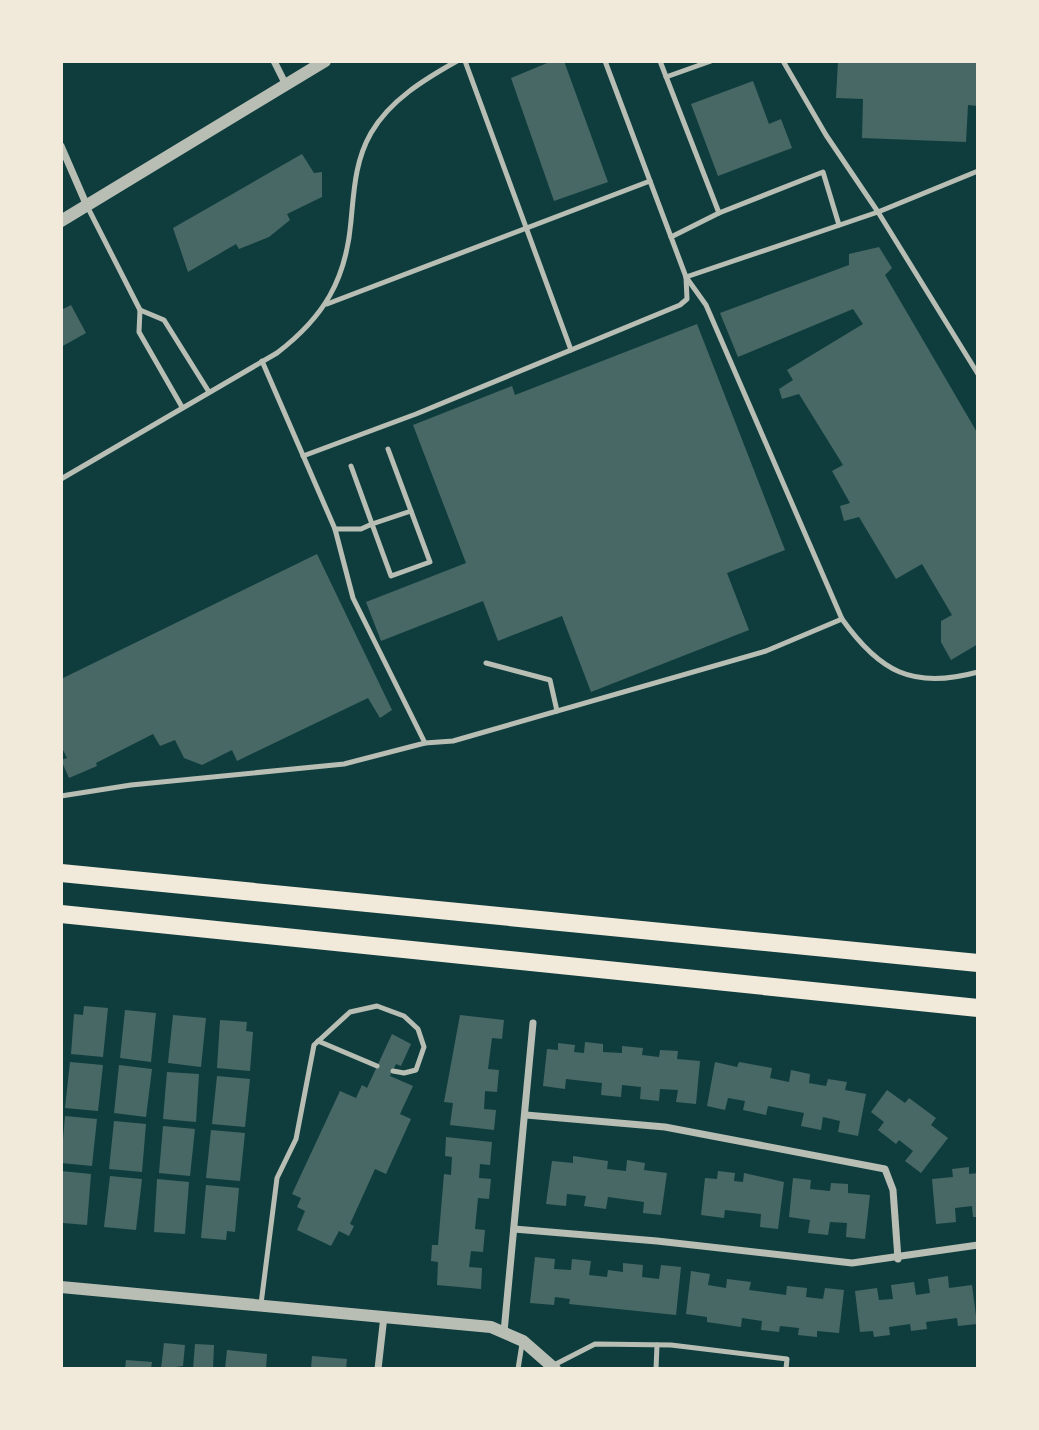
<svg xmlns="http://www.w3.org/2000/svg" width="1039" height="1430" font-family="Arial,sans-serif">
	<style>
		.building { fill: #486865 }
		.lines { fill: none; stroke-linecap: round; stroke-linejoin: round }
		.service { stroke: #b8beb3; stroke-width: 5 }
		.minor { stroke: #b8beb3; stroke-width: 7 }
		.tertiary { stroke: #b8beb3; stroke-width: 12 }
		.trunk { stroke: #f1e9da; stroke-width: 18 }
	</style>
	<rect width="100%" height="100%" fill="#0f3d3e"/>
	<!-- building -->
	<g class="building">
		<path d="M552,61H564L608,182L554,201L511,78Z"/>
		<path d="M838,61H978V106L968,105L966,142L862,138L863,99L836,98Z"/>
		<path d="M753,81L769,124L781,119L792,148L718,176L691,104Z"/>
		<path d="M302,154L314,173L322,172V197L287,214L290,220L269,237L239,249L236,244L188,272L173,228Z"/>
		<path d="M879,247L892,268L885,275L978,434V644L951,660L941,642V621L952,615L922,564L896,579L859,517L844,521L840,506L850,503L832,471L843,465L799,394L782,399L779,389L793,380L787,370L863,324L853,309L738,357L720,313L849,265V254Z"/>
		<path d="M71,305L86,333L61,347V310Z"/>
		<path d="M697,324L785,550L727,573L749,630L591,692L562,616L498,641L483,601L381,641L366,602L466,563L413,425L512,386L515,395Z"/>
		<path d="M317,554L392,710L380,718L368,698L237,761L232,750L202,765L184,758L175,740L160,746L153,734L96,763L97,766L69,778L61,760L67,758L61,746V679Z"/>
		<path d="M84,1006L108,1008L103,1057L71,1054L74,1014L83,1015Z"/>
		<path d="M125,1010L156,1013L151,1062L120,1058Z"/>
		<path d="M173,1015L206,1018L201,1067L168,1063Z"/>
		<path d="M460,1015L504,1020L502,1039L492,1038L488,1069L499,1070L497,1092L485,1091L484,1109L496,1110L494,1130L450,1125L453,1103L444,1102Z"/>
		<path d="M220,1020L247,1022L246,1031L253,1032L250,1071L217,1068Z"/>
		<path d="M392,1034L411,1044L401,1066L396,1064L390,1076L413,1086L400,1114L411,1119L386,1174L375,1169L350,1224L354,1226L349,1236L339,1231L331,1246L297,1230L305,1211L297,1207L301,1198L292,1194L340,1091L356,1098L362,1085L367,1088Z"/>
		<path d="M585,1042L603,1044V1052L622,1053V1046L643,1048L642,1055L659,1057L660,1050L678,1051L677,1059L700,1061L696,1104L676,1102L678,1090L660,1089L659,1101L640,1099L641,1087L622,1085L621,1097L601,1095L602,1083L566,1079L565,1089L543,1086L547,1049L558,1050V1043L575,1045L574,1052L584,1053Z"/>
		<path d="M70,1062L103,1065L98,1111L65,1108Z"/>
		<path d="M715,1062L737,1067L739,1062L772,1068L770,1078L789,1082L791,1070L810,1074L809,1083L826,1086L828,1079L847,1082L845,1090L866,1094L858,1136L838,1132L840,1121L823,1117L821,1130L801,1126L804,1113L768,1106L766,1115L743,1110L745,1101L728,1098L725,1110L707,1106Z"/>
		<path d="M119,1065L152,1069L146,1117L114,1113Z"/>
		<path d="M167,1072L199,1074L196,1122L163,1119Z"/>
		<path d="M217,1076L250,1079L245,1127L212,1124Z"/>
		<path d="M887,1090L905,1103L909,1098L936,1118L931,1125L948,1138L921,1173L905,1161L913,1151L899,1140L896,1144L878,1130L884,1122L871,1112Z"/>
		<path d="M65,1116L97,1119L92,1166L61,1163Z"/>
		<path d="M114,1121L146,1124L142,1172L109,1169Z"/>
		<path d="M163,1126L195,1129L190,1176L159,1173Z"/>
		<path d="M211,1130L245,1133L240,1181L206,1178Z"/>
		<path d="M446,1137L492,1142L490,1165L480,1164L479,1178L491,1179L489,1199L478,1198L475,1229L485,1230L483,1252L471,1251L469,1267L482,1268L481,1289L437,1285L438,1262L431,1261L432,1245H438L444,1174L451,1175L452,1157L445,1156Z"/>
		<path d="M573,1156L608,1161L607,1169L626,1171L627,1160L645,1163L644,1170L667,1173L661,1215L643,1213L644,1202L608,1197L606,1209L584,1206L586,1196L567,1194L566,1206L546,1204L552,1161L573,1163Z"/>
		<path d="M969,1167V1174L978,1173V1217H973L972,1206L955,1208L956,1222L936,1224L932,1179L953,1177L952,1169Z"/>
		<path d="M61,1171L91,1174L87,1225L63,1223Z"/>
		<path d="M718,1171L735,1173L734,1181L743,1182L744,1173L784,1182L778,1229L760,1227L761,1214L725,1210L724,1218L701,1215L705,1178L717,1179Z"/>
		<path d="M110,1176L142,1179L136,1230L104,1227Z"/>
		<path d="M793,1178L811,1180L810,1189L830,1191L831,1183L848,1184V1193L870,1195L865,1239L846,1237L847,1223L830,1222L828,1235L808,1233L810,1220L789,1217Z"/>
		<path d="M157,1179L189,1182L185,1234L154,1232Z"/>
		<path d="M206,1185L239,1188L235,1232L227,1231L226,1240L201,1238Z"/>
		<path d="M535,1257L555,1259L554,1269L571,1270L572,1259L591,1261L589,1275L607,1277L608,1270L623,1272V1263L643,1265L642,1277L659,1279L661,1265L681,1267L676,1315L569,1304L570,1299L555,1297L554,1305L530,1303Z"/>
		<path d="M691,1271L710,1274L708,1285L726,1288L727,1279L751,1282L749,1290L786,1295L787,1286L807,1288L806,1297L823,1299L825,1288L844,1290L839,1333L817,1331V1337L798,1335L799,1328L780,1326L779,1332L761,1330L762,1321L742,1318L741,1327L707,1322V1317L686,1314Z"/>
		<path d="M948,1276L949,1288L972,1285L977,1324L958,1326L957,1318L926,1322L927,1329L911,1331L910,1324L889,1327L890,1335L874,1337L873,1331L860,1332L855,1291L877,1288L879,1300L893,1299L891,1285L914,1282L916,1295L930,1293L928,1279Z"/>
		<path d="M164,1343L185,1345L183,1366L161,1369Z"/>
		<path d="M195,1344L214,1345L213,1369H193Z"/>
		<path d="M227,1350L267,1354L266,1369H225Z"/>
		<path d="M312,1356L347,1359L346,1369H311Z"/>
		<path d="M126,1360L152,1362L151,1369H125Z"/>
	</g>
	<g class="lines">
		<!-- service -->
		<g class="service">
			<path d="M465,61L571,350"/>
			<path d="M660,61L719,213L823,172L839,225"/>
			<path d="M783,61L826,135L878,212L978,171"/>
			<path d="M666,77L711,61"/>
			<path d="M87,206L140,310L139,332L182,407"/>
			<path d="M671,237L719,213"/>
			<path d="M686,277L878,212L978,374"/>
			<path d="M327,304L650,181"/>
			<path d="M140,310L164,320L209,392"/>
			<path d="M303,456L416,414L680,305L687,299L686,277"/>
			<path d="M351,466L372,524L411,511"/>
			<path d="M61,479L277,353C324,317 346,280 351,221C354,190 355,161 371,133C390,100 425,79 457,61"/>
			<path d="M335,529H361L372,524L391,576L430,562L388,449"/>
			<path d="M842,619C879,671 912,690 978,672"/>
			<path d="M486,663L550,680L557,711"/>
			<path d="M425,743L453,741L766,651L842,619L706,305L686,277L605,61"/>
			<path d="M61,796L131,785L344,764L425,743L353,598L335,529L262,361"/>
			<path d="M318,1041L377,1066"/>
			<path d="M261,1304L277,1178L296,1139L314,1045L350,1012L377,1006L404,1016L418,1029L424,1047L416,1070L404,1073L393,1071"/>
			<path d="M554,1365L595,1344L671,1345L787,1359L786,1369"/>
			<path d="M518,1369L522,1344"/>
			<path d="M656,1369L657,1345"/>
		</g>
		<!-- minor -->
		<g class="minor">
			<path d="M274,61L286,85"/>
			<path d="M61,146L87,206"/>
			<path d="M526,1115L665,1127L885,1169L893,1190L898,1259"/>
			<path d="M514,1229L657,1241L852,1263L978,1245"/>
			<path d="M504,1332L533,1023"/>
			<path d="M378,1369L384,1316"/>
		</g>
		<!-- tertiary -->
		<g class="tertiary">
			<path d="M61,221L325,61"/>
			<path d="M61,1287L491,1327L523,1341L555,1369"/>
		</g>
		<!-- trunk -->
		<g class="trunk">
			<path d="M61,873L978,963"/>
			<path d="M61,914L978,1008"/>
		</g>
	</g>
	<!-- border -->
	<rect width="1039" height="1430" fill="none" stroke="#f1e9da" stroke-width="126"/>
</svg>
